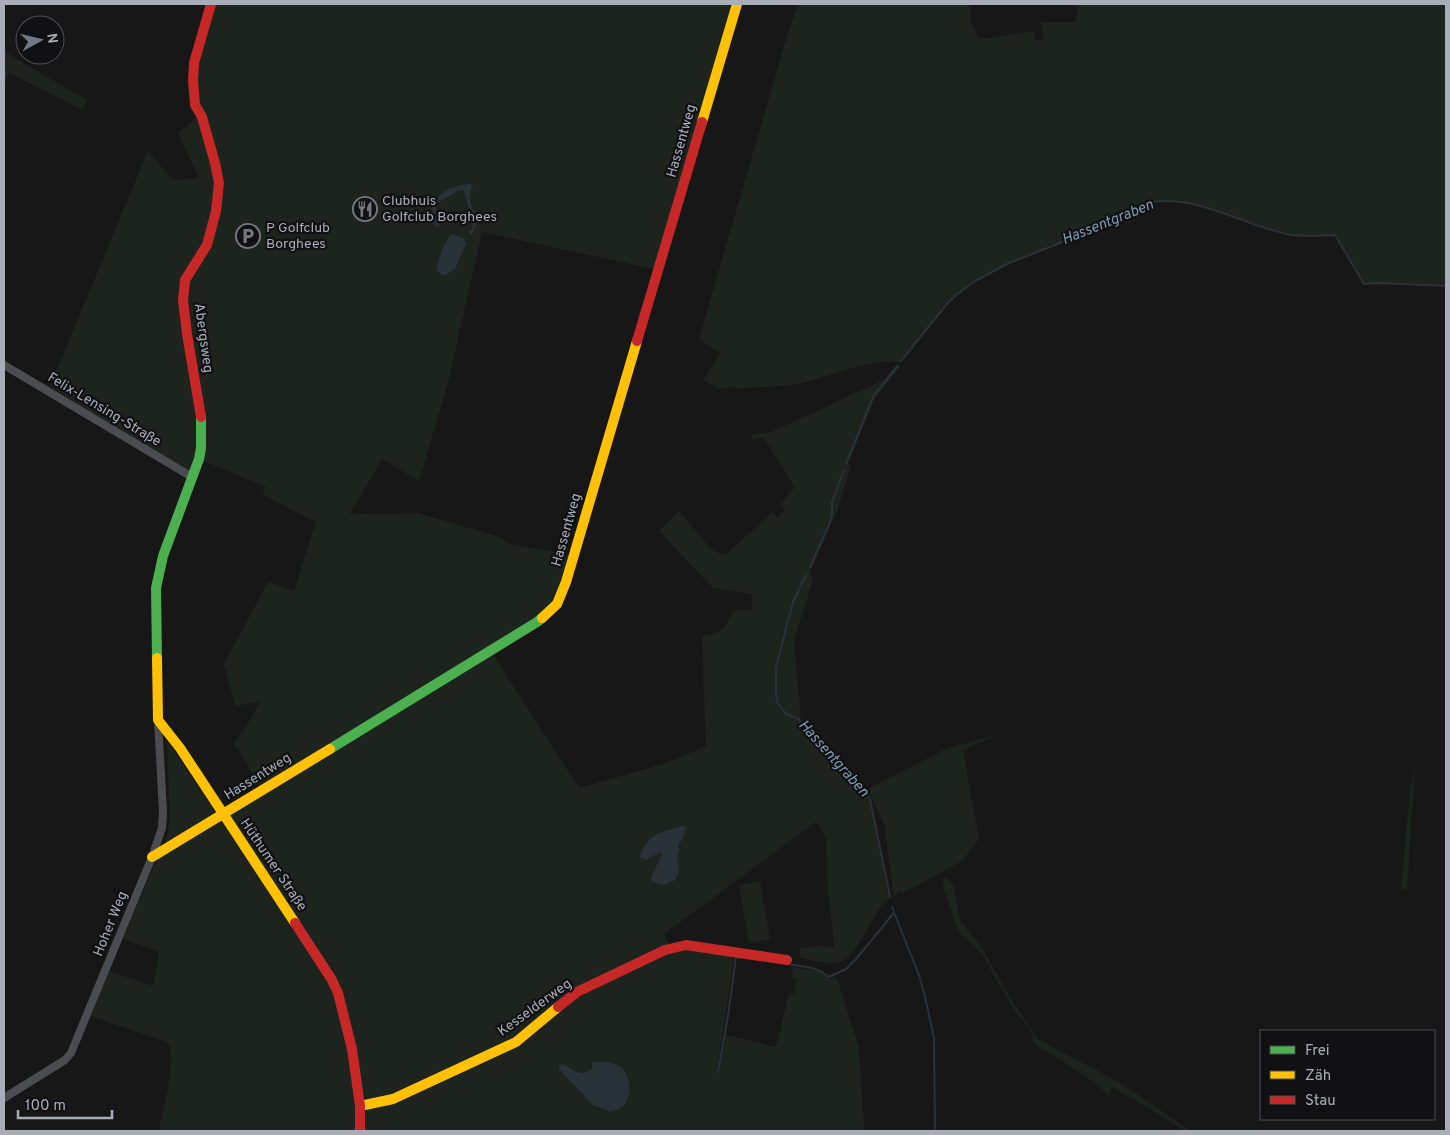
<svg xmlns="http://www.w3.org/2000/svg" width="1450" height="1135" font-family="Overpass,sans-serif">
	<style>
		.green { fill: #1d241e }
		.water { fill: #2a3239 }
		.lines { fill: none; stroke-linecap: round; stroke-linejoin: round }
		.stream { stroke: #2a3239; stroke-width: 2 }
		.street { stroke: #4b4c50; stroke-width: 8 }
		.fast { stroke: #4caf50; stroke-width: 10 }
		.slow { stroke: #ffc107; stroke-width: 10 }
		.jam { stroke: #c62828; stroke-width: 10 }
		.labels { text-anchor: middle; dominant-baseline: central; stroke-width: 4.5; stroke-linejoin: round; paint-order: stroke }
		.street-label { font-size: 14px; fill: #a8adb8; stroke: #111113 }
		.poi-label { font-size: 14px; fill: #a8adb8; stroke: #111113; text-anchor: start }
		.water-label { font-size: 15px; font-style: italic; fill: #7f9bb3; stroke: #111113 }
	</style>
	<rect width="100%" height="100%" fill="#171717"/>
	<!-- green -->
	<g class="green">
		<path d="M215,4H734L654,269L482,232L448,383L419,481L382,459L350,514L418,513L499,537L510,544L571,555L555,602L492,653L579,788L667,763L706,746L702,636C725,633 723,629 734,610H753L751,594L713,588L659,531L679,511L710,548L718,553L726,554L773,512L777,518L785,511L780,505C787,500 784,495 795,488L764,438L761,437L753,441L751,435L771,432L884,380L896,365L901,366L875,398L848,464L851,466L838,508L810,572L813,580L794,640L801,718L797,720L863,789L869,799L875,824L887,893L890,899C880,904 878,911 873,920C866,932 853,958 839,962C827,965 813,960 801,958L799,948L825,945V947H834L833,932L828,894L826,837L816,822L664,934L670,945L666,952L683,949L734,956L717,1072H719L726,1035L776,1047L789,993L794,994L797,980L792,978L793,967L819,971L830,979L837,978L859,1048L862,1102L865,1131H364C364,1126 363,1119 364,1114C368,1105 385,1101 393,1097L372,1101L366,1099L362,1093L344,1002L228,815L260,787L237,747L233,744L245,729L260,702L235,706L224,664L268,582L294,591L316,522L262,494L266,487L199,459L192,477L50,386L148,151L173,180L199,178L178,133L197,117L195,112L191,108L199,104L196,80L198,66Z"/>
		<path d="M798,4H969L972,23L979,38H989L1034,31L1036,41L1044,40L1041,22H1076L1077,4H1446V285L1380,282L1364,284L1335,234C1321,234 1306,237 1292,234C1244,226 1195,192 1146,203L1065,241L1008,263L975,281L956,295L947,304L900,363C880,355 825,378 802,383C781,387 758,387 736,389V387L717,389L713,385L703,380L720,353L699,339L787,36Z"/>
		<path d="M4,49L13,57L87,100L82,110L9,73L4,84Z"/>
		<path d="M1000,734L963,750L979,839L962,861L901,894L900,890L894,897L884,823L867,789L948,748Z"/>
		<path d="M167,742H168L325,975C332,988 336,1002 339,1016C350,1054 356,1092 358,1131H159C163,1102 176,1072 169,1043L91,1016L109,971L153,986L159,952L123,938L157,859L165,845L170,820Z"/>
		<path d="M1415,764L1407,888L1401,890L1409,800Z"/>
		<path d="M944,878L949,879L954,887L960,920L980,945L1014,1004L1039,1040L1119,1082L1191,1131H1184L1165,1118L1111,1086L1109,1097C1103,1084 1049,1054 1034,1044L1032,1040L1033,1035L1030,1029L1015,1011L1000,987L983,955L959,933L943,886Z"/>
		<path d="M760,881L770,939L749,943L739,885Z"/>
	</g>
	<!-- water -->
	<g class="water">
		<path d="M470,184L473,186C467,192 471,202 472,210L475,211L476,224L472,235L469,234V232C471,230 472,228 473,225C474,221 465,198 464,191L459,190L437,203L435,215L439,226L436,227C422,202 446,185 470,184Z"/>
		<path d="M452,234L463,238L466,244L455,269L444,276L436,270C439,258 443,243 452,234Z"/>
		<path d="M681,826L686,827L682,840L678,844L679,849L677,857L679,872L675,880L664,885L653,882L651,877L662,855L660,852L646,860L640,857C647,834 660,833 681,826Z"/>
		<path d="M592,1062C600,1062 610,1061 617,1065C630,1070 633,1093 625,1104C621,1108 616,1110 611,1112L593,1105L559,1069V1065L564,1064C573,1071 583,1078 592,1068Z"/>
	</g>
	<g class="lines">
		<!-- stream -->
		<g class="stream">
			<path d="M901,361L947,304L956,295L975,281L1007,264L1065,241L1146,203C1196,192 1244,227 1292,235C1306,237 1321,235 1335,235L1364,284L1380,283L1446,286"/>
			<path d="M846,464L874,395L898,366"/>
			<path d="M810,567L828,527L832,516V502L844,470"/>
			<path d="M807,573L793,602L776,667V693L777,702L786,714L797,718L864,789L870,799L890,897"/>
			<path d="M892,907L920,978L926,1001L934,1038L935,1131"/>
			<path d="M787,964C805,967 815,966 829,977L846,969L856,959L893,914"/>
			<path d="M718,1072L728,1016L736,957L740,958"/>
		</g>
		<!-- street -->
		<g class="street">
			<path d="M4,365L192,477"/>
			<path d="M4,1098L65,1060L71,1053L152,857L162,828L163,812L158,720"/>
		</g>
		<!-- fast -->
		<g class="fast">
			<path d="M157,658L156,588L163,556L199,459L201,448V417"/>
			<path d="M330,749L537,622L542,618"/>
		</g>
		<!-- slow -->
		<g class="slow">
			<path d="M702,122L737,4"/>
			<path d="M542,618L557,604L566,582L637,341"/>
			<path d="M157,658L158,720L180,748L295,923"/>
			<path d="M152,857L330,749"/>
			<path d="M360,1106L393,1099L516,1042L558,1007"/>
		</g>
		<!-- jam -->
		<g class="jam">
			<path d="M637,341L702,122"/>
			<path d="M201,417L187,334L183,300L185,280L207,245L216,211L219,183L215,163L202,117L195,105L193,80L194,63L211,4"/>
			<path d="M295,923L332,980L338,993L352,1049L360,1106V1131"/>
			<path d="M558,1007L577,992L665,950L686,945L787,960"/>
		</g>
	</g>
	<!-- icons -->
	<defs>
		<symbol id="restaurant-ring" viewBox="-11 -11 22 22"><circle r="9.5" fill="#111113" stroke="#757880" stroke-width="1.5"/><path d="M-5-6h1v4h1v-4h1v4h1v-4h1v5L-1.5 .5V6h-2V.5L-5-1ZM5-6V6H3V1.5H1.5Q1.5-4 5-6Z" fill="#757880"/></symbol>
		<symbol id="parking-ring" viewBox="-11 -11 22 22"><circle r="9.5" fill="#111113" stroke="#757880" stroke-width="1.5"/><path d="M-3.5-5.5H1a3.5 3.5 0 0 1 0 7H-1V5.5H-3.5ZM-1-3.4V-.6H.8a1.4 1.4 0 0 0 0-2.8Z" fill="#757880"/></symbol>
	</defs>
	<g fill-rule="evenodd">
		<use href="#restaurant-ring" x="351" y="195" width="28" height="28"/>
		<use href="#parking-ring" x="234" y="222" width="28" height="28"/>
	</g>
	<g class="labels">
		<!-- street labels -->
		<g class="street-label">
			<text transform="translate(682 141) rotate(-74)">Hassentweg</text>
			<text transform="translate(203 338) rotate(82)">Abergsweg</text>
			<text transform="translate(104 410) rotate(31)">Felix-Lensing-Straße</text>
			<text transform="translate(567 530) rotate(-74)">Hassentweg</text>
			<text transform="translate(258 777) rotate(-32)">Hassentweg</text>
			<text transform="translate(273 865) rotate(56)">Hüthumer Straße</text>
			<text transform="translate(111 924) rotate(-68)">Hoher Weg</text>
			<text transform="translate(535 1008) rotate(-36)">Kesselderweg</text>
		</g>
		<!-- poi labels -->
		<g class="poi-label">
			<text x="382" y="201">Clubhuis<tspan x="382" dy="16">Golfclub Borghees</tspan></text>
			<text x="266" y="228">P Golfclub<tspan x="266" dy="16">Borghees</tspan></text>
		</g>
		<!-- water labels -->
		<g class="water-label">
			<text transform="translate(1108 223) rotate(-22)">Hassentgraben</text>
			<text transform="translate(833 759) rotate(48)">Hassentgraben</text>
		</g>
	</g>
	<!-- border -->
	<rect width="1450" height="1135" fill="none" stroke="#a8adb8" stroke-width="10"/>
	<!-- legend -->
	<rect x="1260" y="1030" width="175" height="90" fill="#111113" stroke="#4d4f55"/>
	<rect x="1270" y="1046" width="25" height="8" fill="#4caf50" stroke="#4d4f55"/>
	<text x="1305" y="1055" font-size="15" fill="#a8adb8">Frei</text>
	<rect x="1270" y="1071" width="25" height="8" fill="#ffc107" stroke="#4d4f55"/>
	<text x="1305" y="1080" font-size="15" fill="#a8adb8">Zäh</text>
	<rect x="1270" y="1096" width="25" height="8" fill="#c62828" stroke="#4d4f55"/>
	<text x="1305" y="1105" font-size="15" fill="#a8adb8">Stau</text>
	<!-- north arrow -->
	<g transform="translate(40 40) rotate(82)"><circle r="24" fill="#111113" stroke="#4d4f55"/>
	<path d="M0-4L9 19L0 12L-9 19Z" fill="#757880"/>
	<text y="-8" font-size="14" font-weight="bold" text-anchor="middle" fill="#a8adb8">N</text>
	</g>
	<!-- scale -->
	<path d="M18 1110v8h94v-8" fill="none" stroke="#a8adb8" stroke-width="2.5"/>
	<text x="25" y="1110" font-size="15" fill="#a8adb8" stroke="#111113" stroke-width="4" paint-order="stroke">100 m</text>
</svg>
